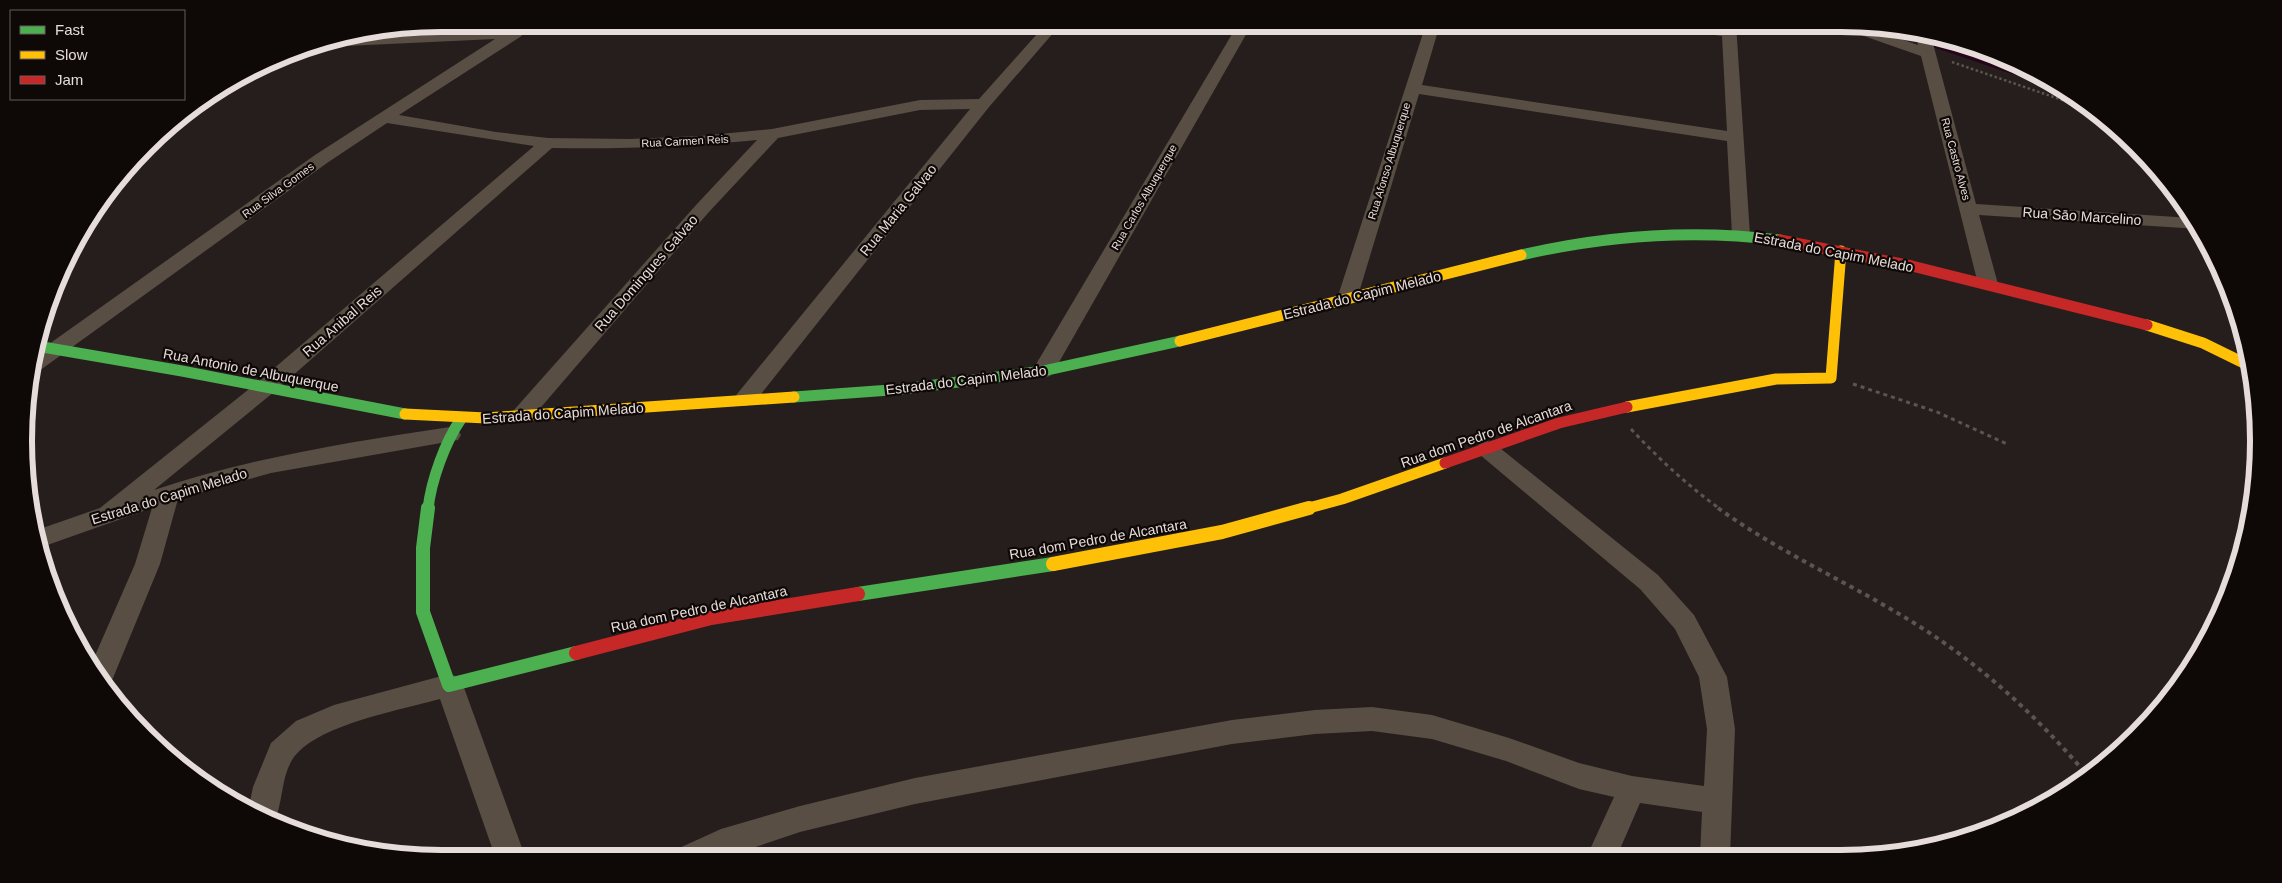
<svg xmlns="http://www.w3.org/2000/svg" width="2282" height="883" font-family="Arial,sans-serif">
	<style>
		.lines { fill: none; stroke-linecap: round; stroke-linejoin: round }
		.stream { stroke: #26041b; stroke-width: 5.5 }
		.path-far2 { stroke: #5c544e; stroke-width: 2.5; stroke-dasharray: 2.5 2.5; stroke-linecap: butt }
		.path-far1 { stroke: #5c544e; stroke-width: 3; stroke-dasharray: 4 4; stroke-linecap: butt }
		.path { stroke: #5c544e; stroke-width: 4; stroke-dasharray: 4.5 4.5; stroke-linecap: butt }
		.street { fill: #584e44; fill-rule: evenodd }
		.fast-far1 { stroke: #4caf50; stroke-width: 11 }
		.fast { stroke: #4caf50; stroke-width: 14 }
		.slow-far1 { stroke: #ffc107; stroke-width: 11 }
		.slow { stroke: #ffc107; stroke-width: 14 }
		.jam-far1 { stroke: #c62828; stroke-width: 11 }
		.jam { stroke: #c62828; stroke-width: 14 }
		.labels { text-anchor: middle; dominant-baseline: central; stroke-width: 4.5; stroke-linejoin: round; paint-order: stroke }
		.far-street-label { font-size: 11px; fill: #e6dcd9; stroke: #0e0806 }
		.street-label { font-size: 14px; fill: #e6dcd9; stroke: #0e0806 }
		.rim { fill: none; stroke: #e6dcd9; stroke-width: 6 }
	</style>
	<rect width="100%" height="100%" fill="#261e1c"/>
	<g class="lines">
		<!-- stream -->
		<path class="stream" d="M1891,30L2056,86"/>
		<!-- path-far2 -->
		<path class="path-far2" d="M1952,62L2097,112"/>
		<!-- path-far1 -->
		<g class="path-far1">
			<path d="M1853,384L1937,412L2007,444"/>
			<path d="M1631,429C1659,459 1687,485 1720,509"/>
		</g>
		<!-- path -->
		<path class="path" d="M1718,508C1780,553 1850,583 1914,623C1980,664 2037,716 2087,775"/>
		<!-- street -->
		<g class="street">
			<path d="M519,24H536L520,37L399,115L496,132L548,138L630,139L700,136L772,129L920,100L979,99L1046,24H1061L989,107L753,404L745,406L737,404L734,399L737,394L970,109L920,110L778,138L708,213L530,420L522,422L514,420L511,415L514,410L696,205L757,140C688,147 621,149 552,148L274,392L154,490C249,458 350,442 450,427L458,430L461,435L458,440L271,473L178,499L160,564L113,678L106,687L90,667L135,564L152,508L39,548L34,531L100,508L258,382L534,146L387,123L327,163L39,371L32,373L35,354L315,155L495,39L325,47L318,44L363,37L510,30Z"/>
			<path d="M1238,24H1252L1054,371L1050,376L1043,378L1036,376L1032,371Z"/>
			<path d="M1426,24H1440L1422,85L1727,131L1722,36L1664,28L1657,24H1697L1722,27V24H1736L1750,235L1748,239L1741,241L1734,239L1732,235L1727,141L1419,94L1357,299L1354,303L1347,305L1340,303L1337,299Z"/>
			<path d="M1836,24L1867,27L1918,45L1916,34L1931,36L1976,204L2192,218L2199,229L1979,215L1998,284L1995,288L1988,290L1981,288L1978,284L1921,56L1838,27Z"/>
			<path d="M1487,441L1495,444L1658,575L1694,615L1727,677L1735,729L1730,856H1700L1702,812L1640,803L1617,856H1587L1614,797L1579,789L1506,761L1432,739L1372,731L1315,734L1232,744L915,804L800,832L720,859H673L677,849L721,829L800,806L915,778L1232,720L1315,710L1372,707L1432,715L1509,738L1579,763L1632,776L1704,786L1707,729L1699,677L1675,629L1640,589L1479,454L1476,449L1479,444Z"/>
			<path d="M449,674L459,677L463,685L526,859H496L440,699C401,710 314,725 292,760C281,778 283,803 274,823L248,811L253,787L271,743L296,721L334,705Z"/>
		</g>
		<!-- fast-far1 -->
		<g class="fast-far1">
			<path d="M1521,255C1607,235 1692,229 1780,240"/>
			<path d="M37,346L182,371L405,414"/>
			<path d="M794,397L904,389L1043,371L1180,341"/>
			<path d="M428,509C431,481 445,442 461,419"/>
		</g>
		<!-- fast -->
		<g class="fast">
			<path d="M428,508L423,548V612L449,685L576,653"/>
			<path d="M858,594L1053,564"/>
		</g>
		<!-- slow-far1 -->
		<g class="slow-far1">
			<path d="M2147,325L2203,343L2250,366"/>
			<path d="M1180,341L1521,255"/>
			<path d="M1627,407L1776,379L1831,378L1841,251"/>
			<path d="M405,414L486,418L794,397"/>
			<path d="M1305,509L1342,499L1445,463"/>
		</g>
		<!-- slow -->
		<path class="slow" d="M1053,564L1222,532L1309,508"/>
		<!-- jam-far1 -->
		<g class="jam-far1">
			<path d="M1780,240L1912,266L2147,325"/>
			<path d="M1445,463L1559,423L1627,407"/>
		</g>
		<!-- jam -->
		<path class="jam" d="M576,653L711,618L858,594"/>
	</g>
	<g class="labels">
		<!-- far-street labels -->
		<g class="far-street-label">
			<text transform="translate(685 141) rotate(-3)">Rua Carmen Reis</text>
			<text transform="translate(1956 159) rotate(75)">Rua Castro Alves</text>
			<text transform="translate(1389 161) rotate(-73)">Rua Afonso Albuquerque</text>
			<text transform="translate(278 190) rotate(-36)">Rua Silva Gomes</text>
			<text transform="translate(1144 197) rotate(-60)">Rua Carlos Albuquerque</text>
		</g>
		<!-- street labels -->
		<g class="street-label">
			<text transform="translate(898 210) rotate(-51)">Rua Maria Galvao</text>
			<text transform="translate(2082 216) rotate(4)">Rua Sāo Marcelino</text>
			<text transform="translate(1834 252) rotate(11)">Estrada do Capim Melado</text>
			<text transform="translate(646 273) rotate(-49)">Rua Domingues Galvao</text>
			<text transform="translate(1362 295) rotate(-14)">Estrada do Capim Melado</text>
			<text transform="translate(342 321) rotate(-41)">Rua Anibal Reis</text>
			<text transform="translate(251 370) rotate(11)">Rua Antonio de Albuquerque</text>
			<text transform="translate(966 380) rotate(-7)">Estrada do Capim Melado</text>
			<text transform="translate(563 413) rotate(-4)">Estrada do Capim Melado</text>
			<text transform="translate(1486 434) rotate(-19)">Rua dom Pedro de Alcantara</text>
			<text transform="translate(169 496) rotate(-17)">Estrada do Capim Melado</text>
			<text transform="translate(1098 539) rotate(-10)">Rua dom Pedro de Alcantara</text>
			<text transform="translate(699 609) rotate(-12)">Rua dom Pedro de Alcantara</text>
		</g>
	</g>
	<!-- crop -->
	<path d="M0 0H2282V883H0ZM441 32H1841A409 409 0 0 1 2250 441V441A409 409 0 0 1 1841 850H441A409 409 0 0 1 32 441V441A409 409 0 0 1 441 32Z" fill="#0e0806" fill-rule="evenodd"/>
	<path class="rim" d="M441 32H1841A409 409 0 0 1 2250 441V441A409 409 0 0 1 1841 850H441A409 409 0 0 1 32 441V441A409 409 0 0 1 441 32Z"/>
	<!-- legend -->
	<rect x="10" y="10" width="175" height="90" fill="#0e0806" stroke="#645d5a"/>
	<rect x="20" y="26" width="25" height="8" fill="#4caf50" stroke="#645d5a"/>
	<text x="55" y="35" font-size="15" fill="#e6dcd9">Fast</text>
	<rect x="20" y="51" width="25" height="8" fill="#ffc107" stroke="#645d5a"/>
	<text x="55" y="60" font-size="15" fill="#e6dcd9">Slow</text>
	<rect x="20" y="76" width="25" height="8" fill="#c62828" stroke="#645d5a"/>
	<text x="55" y="85" font-size="15" fill="#e6dcd9">Jam</text>
</svg>
